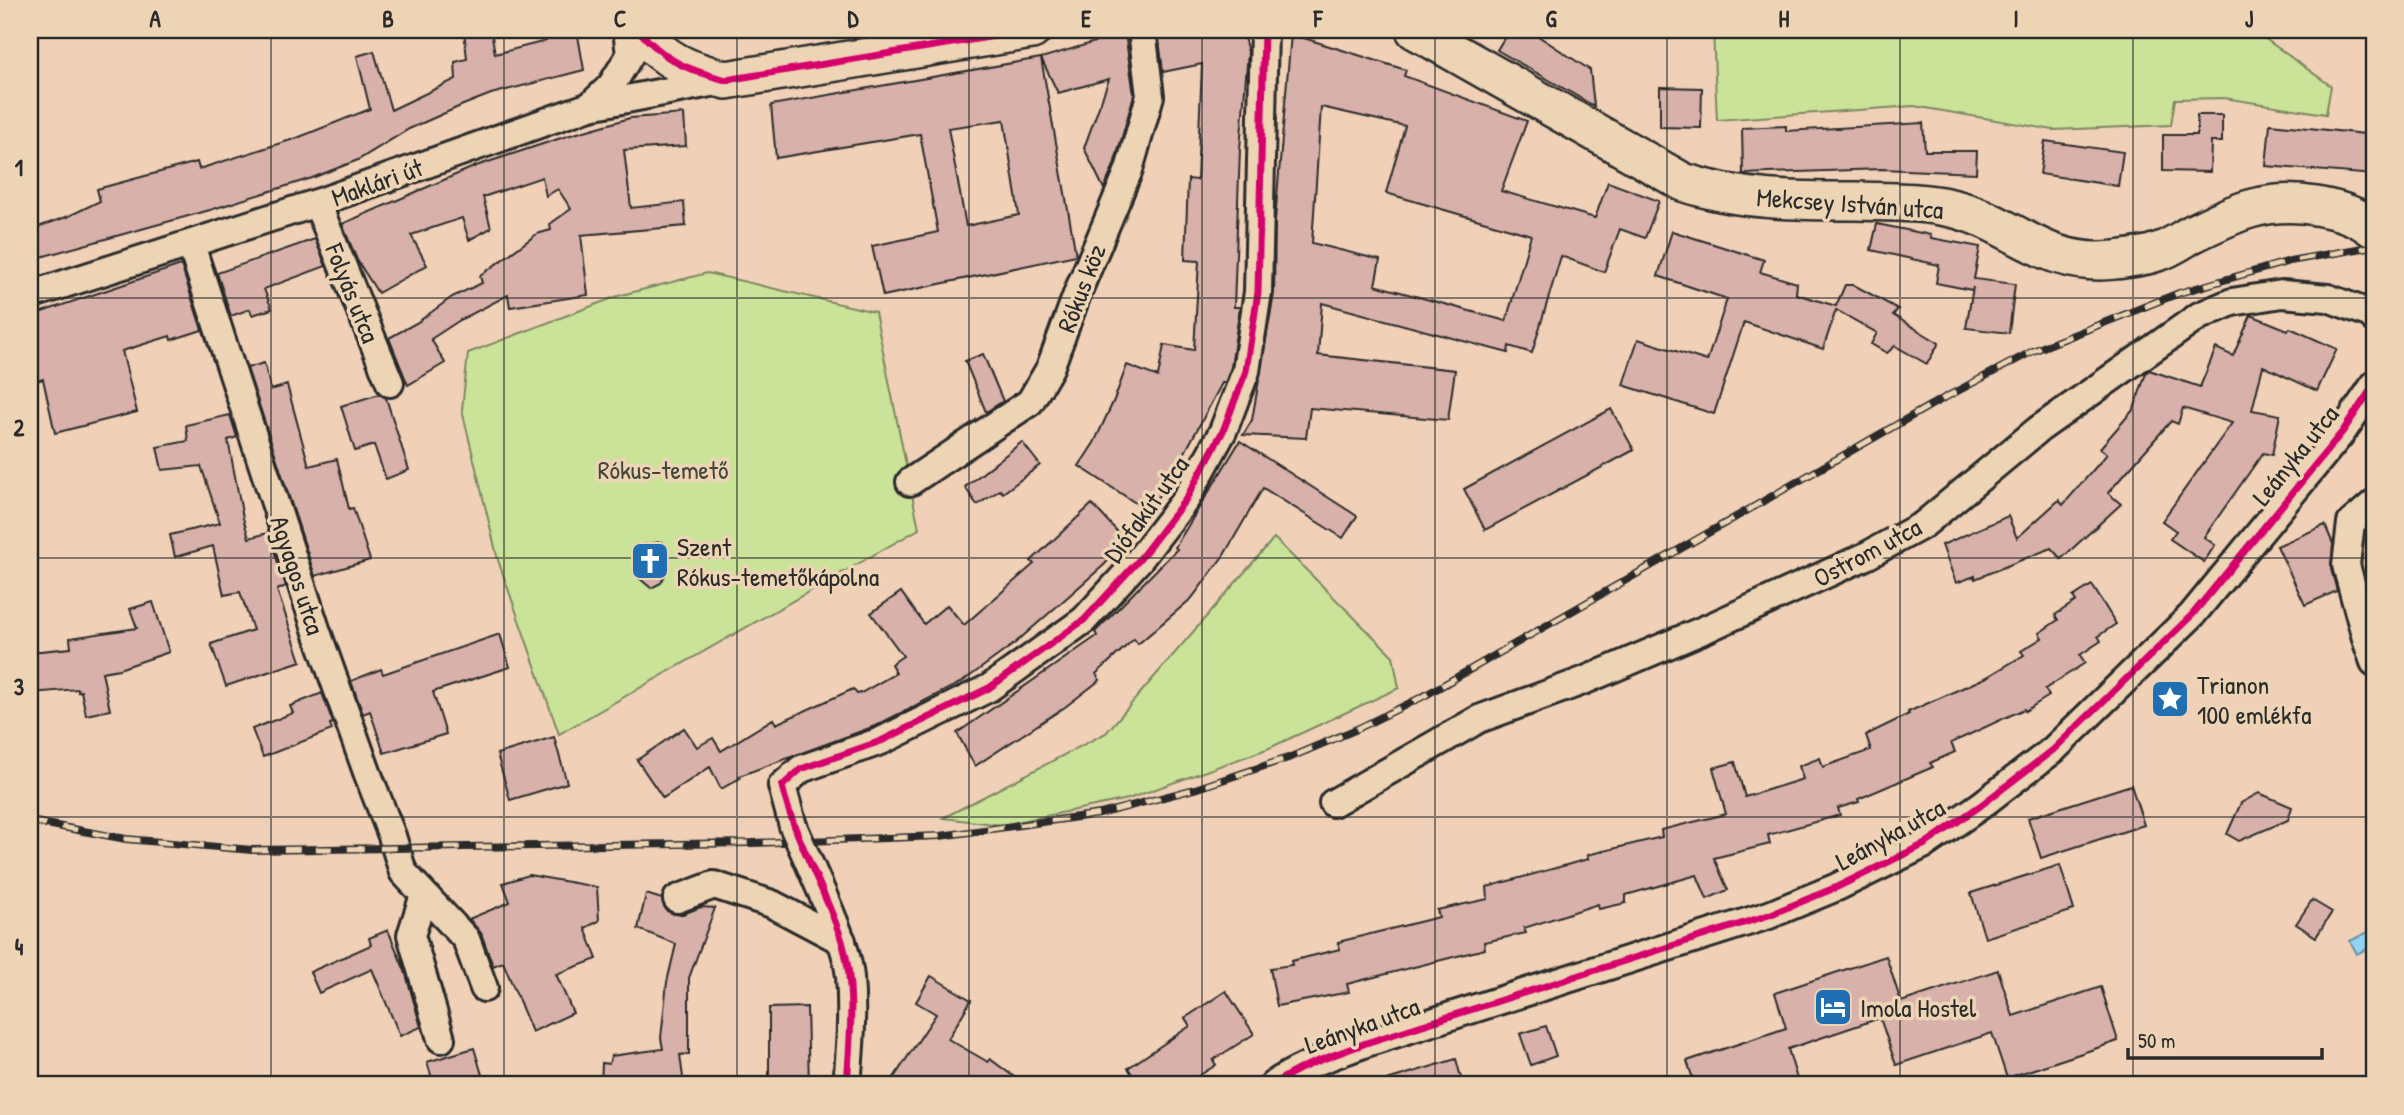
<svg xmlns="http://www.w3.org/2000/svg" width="2404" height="1115" font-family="'Patrick Hand',sans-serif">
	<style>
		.green { fill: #cbe398; stroke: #7b8762; stroke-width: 2 }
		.water { fill: #91d3f3; stroke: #6890a3; stroke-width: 2 }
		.building { fill: #d9b1ab; stroke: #2b2b2b; stroke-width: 2; fill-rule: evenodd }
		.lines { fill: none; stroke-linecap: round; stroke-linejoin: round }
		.street-casing { stroke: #2b2b2b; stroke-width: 32 }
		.secondary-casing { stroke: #2b2b2b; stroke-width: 42 }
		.street { stroke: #ecd4b4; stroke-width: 26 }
		.secondary { stroke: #ecd4b4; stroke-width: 37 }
		.rail-casing { stroke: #2b2b2b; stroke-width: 8 }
		.rail { stroke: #ecd4b4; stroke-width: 5; stroke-dasharray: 16; stroke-linecap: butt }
		.street-bridge-casing { stroke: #2b2b2b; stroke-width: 32; stroke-linecap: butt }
		.street-bridge { stroke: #ecd4b4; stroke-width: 26 }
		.cycleway-casing { stroke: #ecd4b4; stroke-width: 11 }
		.cycleway { stroke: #d6006c; stroke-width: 7 }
		.grid { fill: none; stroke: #2b2b2b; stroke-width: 2; stroke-opacity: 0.55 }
		.labels { text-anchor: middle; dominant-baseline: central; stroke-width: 7; stroke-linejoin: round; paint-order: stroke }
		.street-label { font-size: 26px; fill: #2b2b2b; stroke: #ecd4b4 }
		.park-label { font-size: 26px; fill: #43473b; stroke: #ecd4b4 }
		.poi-label { font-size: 26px; fill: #2b2b2b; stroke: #ecd4b4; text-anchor: start }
		.neatline { fill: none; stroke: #2b2b2b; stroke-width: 2.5 }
		.grid-label { font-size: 23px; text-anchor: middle; font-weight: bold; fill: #2b2b2b }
	</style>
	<rect width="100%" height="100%" fill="#f0d1b8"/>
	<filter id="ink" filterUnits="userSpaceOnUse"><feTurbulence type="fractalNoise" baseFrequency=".0143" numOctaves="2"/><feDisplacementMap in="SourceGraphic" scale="14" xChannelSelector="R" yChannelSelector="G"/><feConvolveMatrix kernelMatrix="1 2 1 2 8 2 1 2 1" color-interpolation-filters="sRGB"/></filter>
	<g filter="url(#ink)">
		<!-- green -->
		<g class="green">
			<path d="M1713,30H2253L2331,86L2326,114L2224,98L2175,99L2171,125L2053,130L1914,106L1717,120Z"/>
			<path d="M707,273L875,312L919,529L559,734L498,560L462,410L468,353L618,296Z"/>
			<path d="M1274,538L1393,656L1399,688L1267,749L1128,799L1002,825L943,818L1106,733Z"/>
		</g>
		<!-- water -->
		<path class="water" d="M2374,929V945L2357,954L2350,941Z"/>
		<!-- building -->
		<g class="building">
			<path d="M464,30H491L495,54L546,41L545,30H577L584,70L491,94L463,105L409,129L358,160L312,178L210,210L30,260V230L69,216L100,201L97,189L197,162L199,169L297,138L370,109L357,56L374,51L391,110L456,79L455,62L467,59Z"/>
			<path d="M1158,30H1242L1248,52L1240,149L1234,307H1240L1231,367L1225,383H1222L1175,471L1148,511L1079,466L1094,443L1114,400L1127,365L1158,377L1164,345L1194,350L1199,261L1185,260L1188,179L1197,180L1202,64L1163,72Z"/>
			<path d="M1509,30H1529L1590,70L1594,106L1497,50Z"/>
			<path d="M1125,33L1134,95L1114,165L1104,189L1084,148L1109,79L1058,93L1041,58Z"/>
			<path d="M1291,34L1406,70L1404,76L1527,121L1501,191L1595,218L1608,182L1659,201L1645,238L1620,229L1604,272L1561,256L1532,353L1509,346L1508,353L1322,303L1318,355L1455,370L1448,420L1310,408L1306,438L1243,435L1252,420L1274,294L1275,220ZM1321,107L1405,126L1386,193L1531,235L1506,321L1375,285L1380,260L1312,243Z"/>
			<path d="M1041,58L1076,255L883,296L872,246L938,232L920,134L776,158L771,105ZM1004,120L1019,215L966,226L948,128Z"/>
			<path d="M1660,87L1702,88L1701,128L1660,127Z"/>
			<path d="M684,114L686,146L624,150L631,208L684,202L686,226L581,235L588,295L510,307L508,295L460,320L431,339L445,363L408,385L389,338L418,322L452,297L482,283L480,276L537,234L551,230L550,224L571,209L558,189L546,196L542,177L483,197L491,228L469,240L462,218L411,235L427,265L378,293L357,260L342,224L476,166L567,136L630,118Z"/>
			<path d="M2197,115H2222V142H2211L2210,172L2163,171V135H2197Z"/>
			<path d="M1923,123L1925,151H1977L1976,173L1881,169L1743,174L1742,128L1786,126V131Z"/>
			<path d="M2270,124L2374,135V175L2266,166Z"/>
			<path d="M2045,141L2123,152L2118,186L2040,174Z"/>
			<path d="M1877,224L1931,235V238L1980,247L1974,279L2015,284L2009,333L1966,328L1973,287L1972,290L1936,283L1939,265L1871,250Z"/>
			<path d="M1672,231L1764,260L1760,272L1797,283L1796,294L1836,306L1845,285H1854L1898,309L1893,315L1939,343L1927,364L1895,346L1887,353L1871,344L1877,333L1836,310L1823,349L1744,322L1714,414L1623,385L1638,339L1707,361L1727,299L1658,276Z"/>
			<path d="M315,239L326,266L264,289L272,309L252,315L250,309L231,316L217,273Z"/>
			<path d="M181,265L202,330L171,340L170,336L122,351L137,412L55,433L43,379L30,383V316Z"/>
			<path d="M2251,315L2288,330L2290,328L2337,349L2317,391L2263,366L2252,410L2280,415L2272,455L2263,453L2204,537L2215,545L2204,562L2170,539L2176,531L2162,521L2232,423L2183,408L2178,424L2171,421L2108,493L2121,504L2061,559L2051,548L1975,579V576L1956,583L1942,545L2008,516L2017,538L2059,500L2063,505L2107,454L2100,448L2134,409L2146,373L2149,370L2200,387L2216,348L2233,356Z"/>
			<path d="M983,354L1003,401L986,412L965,361Z"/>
			<path d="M264,363L271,390L287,385L309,466L337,459L349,509L353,508L370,560L315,576L247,368Z"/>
			<path d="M379,394L386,398L409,470L386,479L374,445L355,451L341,406Z"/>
			<path d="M1611,409L1634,450L1485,530L1464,489Z"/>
			<path d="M230,415L237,437L228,440L243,518L249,538L268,533L286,586L277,590L301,661L226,686L211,644L253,630L240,592L224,595L213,546L175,557L170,535L220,523L201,466L162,470L157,447L188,441L186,425Z"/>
			<path d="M1240,441L1357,516L1343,538L1263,488L1224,555L1192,598L1138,644L1134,639L1096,674L1100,680L1065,707L975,766L957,733L1097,636L1095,632L1177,549L1175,547Z"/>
			<path d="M1022,442L1040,465L1003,493L1000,490L977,505L965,487Z"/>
			<path d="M1092,504L1126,541L1104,565L1014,644L962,682L875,726L739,776L740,778L721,789L710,767L663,798L637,760L684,728L697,747L713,738L721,751L773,719L776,724L853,689L857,694L861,693L896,673L891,664L903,656L871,613L901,592L924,624L947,605L964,625L1034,564L1031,561Z"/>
			<path d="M2325,525L2333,544L2331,569L2337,591L2305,605L2277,546Z"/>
			<path d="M661,542L665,575L661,583L651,588L639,578L635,546Z"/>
			<path d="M2092,585L2116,624L2098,636L2101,641L2080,655L2085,663L2045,689L2049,696L2025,711L2024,709L1951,743L1955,752L1930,763L1933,767L1858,799L1859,802L1838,808L1840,815L1768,835L1770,844L1714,858L1728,890L1707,899L1697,875L1626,895V903L1599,909L1598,904L1524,928L1526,933L1484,942L1485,949L1347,984L1349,992L1277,1006L1270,968L1292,965L1291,961L1340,949L1338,942L1439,917L1437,910L1488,899L1487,887L1588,859L1587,855L1662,837L1661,830L1726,814L1713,768L1735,762L1745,797L1803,779L1799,766L1820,758L1823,767L1871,750L1866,735L1909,714L1908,712L1987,677L2024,655L2021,651L2042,638L2039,633L2058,620L2055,615L2076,601L2073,597Z"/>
			<path d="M153,602L169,652L119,669L102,672L110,710L86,715L81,691L78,692V689L32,693L30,652L71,648L70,638L137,628L130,609Z"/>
			<path d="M500,634L510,667L433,692L446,734L384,753L370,711L363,714L351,681L381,669L383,674Z"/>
			<path d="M322,693L333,723L330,724L332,730L263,757L252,729L293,713L290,706Z"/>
			<path d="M554,737L567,783L510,800L497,754Z"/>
			<path d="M2131,785L2144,825L2041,858L2028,818Z"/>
			<path d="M2259,793L2292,807L2288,820L2239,841L2227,834L2241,803Z"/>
			<path d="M2060,865L2074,910L1985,938L1971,893Z"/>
			<path d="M529,875L597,887L599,921L585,928L597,959L556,974L573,1013L532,1032L503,962L493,966L481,933L469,919L510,902L503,883Z"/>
			<path d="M646,894L662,899L667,911L674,914H683L701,907L715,908L689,978V1054L680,1055L684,1085H601L602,1063L609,1064L611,1056L663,1049L661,1038L667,982L676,944L638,929Z"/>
			<path d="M2312,900L2332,912L2316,937L2296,924Z"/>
			<path d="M388,930L405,971L421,1027L400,1036L372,969L319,993L310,972L371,945L369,938Z"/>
			<path d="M1886,956L1901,1002L1998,970L2013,1016L2101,987L2118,1041L2007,1078L1992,1033L1896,1065L1880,1018L1788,1049L1797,1079L1779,1085H1695L1687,1061L1786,1028L1775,993Z"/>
			<path d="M931,976L971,1000L948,1039L988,1062L990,1059L1025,1085H889L936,1014L916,1002Z"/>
			<path d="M1226,991L1254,1034L1213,1060L1216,1065L1184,1085H1139L1128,1068L1190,1026L1185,1018Z"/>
			<path d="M807,1007L809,1085H769V1008Z"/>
			<path d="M1546,1026L1556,1056L1531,1065L1520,1034Z"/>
			<path d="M474,1048L485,1085H434L427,1062Z"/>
			<path d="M1456,1059L1463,1085H1388L1387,1080Z"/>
		</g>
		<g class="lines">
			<defs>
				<g id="street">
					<path d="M590,106L611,86L630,55L627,30"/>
					<path d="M317,203L390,383"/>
					<path d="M191,245L317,632L367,772L392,836L403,872L466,939L484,988"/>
					<path d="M30,295L317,203L590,106L721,81"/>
					<path d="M910,482L1030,402L1050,368L1079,289L1129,170L1150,96L1142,30"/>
					<path d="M2374,503L2351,523L2346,565L2367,642L2374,662"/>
					<path d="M1333,803L1479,719L1583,681L1708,628L1866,556L1923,525L2039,429L2199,316L2232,302L2282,294L2328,298L2371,314L2374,318"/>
					<path d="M793,826L782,786L801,769L881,741L989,688L1084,620L1139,560L1186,499L1223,431L1246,371L1258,292L1264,30"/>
					<path d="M424,895L411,935L441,1039"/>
					<path d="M823,895C834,922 847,949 850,977C853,1013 850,1050 847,1085"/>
					<path d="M677,899L714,885L772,904L842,941"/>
					<path d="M1273,1085C1300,1065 1335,1055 1366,1043L1769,915L1837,887L1925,844L1980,806L2053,750L2192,615L2343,431L2374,385"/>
				</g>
				<g id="secondary">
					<path d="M638,30C667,62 685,69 726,80L1032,30"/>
					<path d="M1415,30L1683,182C1739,201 1798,201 1856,201C1888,202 1920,201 1951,208C2014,222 2043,268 2115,260C2129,258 2145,257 2157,252C2169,249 2180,241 2190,235C2234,213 2265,197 2316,206C2338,210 2357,215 2374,229"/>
				</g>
			</defs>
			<!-- street casing -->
			<use href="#street" class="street-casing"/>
			<!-- secondary casing -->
			<use href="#secondary" class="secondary-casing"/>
			<!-- street -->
			<use href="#street" class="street"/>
			<!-- secondary -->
			<use href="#secondary" class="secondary"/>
			<defs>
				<path id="rail" d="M30,821L126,839L252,850L752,843L940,836L1100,814L1198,788L1291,757L1357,729L1424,696L1931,405L2033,351L2179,293L2290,261L2374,246"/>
			</defs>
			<!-- rail casing -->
			<use href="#rail" class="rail-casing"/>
			<!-- rail -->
			<use href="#rail" class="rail"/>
			<defs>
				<path id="street-bridge" d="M793,826L823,895"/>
			</defs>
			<!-- street-bridge casing -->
			<use href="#street-bridge" class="street-bridge-casing"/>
			<!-- street-bridge -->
			<use href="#street-bridge" class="street-bridge"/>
			<defs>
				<g id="cycleway">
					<path d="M638,30C667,62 685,69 726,80L1032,30"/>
					<path d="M847,1085C850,1038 856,987 842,941C825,888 795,841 782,786L801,769L881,741L989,688L1084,620L1139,560L1186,499L1223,431L1246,371L1258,292L1264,30"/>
					<path d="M1273,1085C1300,1065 1335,1055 1366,1043L1769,915L1837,887L1925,844L1980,806L2053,750L2192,615L2343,431L2374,385"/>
				</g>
			</defs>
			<!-- cycleway casing -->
			<use href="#cycleway" class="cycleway-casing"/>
			<!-- cycleway -->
			<use href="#cycleway" class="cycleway"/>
		</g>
	</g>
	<!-- grid -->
	<path class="grid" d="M271,30V1085M504,30V1085M737,30V1085M969,30V1085M1202,30V1085M1435,30V1085M1667,30V1085M1900,30V1085M2133,30V1085M30,298H2374M30,558H2374M30,817H2374"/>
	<!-- icons -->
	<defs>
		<symbol id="church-square" viewBox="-11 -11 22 22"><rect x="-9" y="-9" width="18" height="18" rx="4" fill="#1f6fb2" stroke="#ecd4b4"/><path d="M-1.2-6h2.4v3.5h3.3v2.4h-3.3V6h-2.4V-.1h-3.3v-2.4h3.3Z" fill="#fff"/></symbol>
		<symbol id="sight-square" viewBox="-11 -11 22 22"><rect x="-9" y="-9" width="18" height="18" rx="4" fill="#1f6fb2" stroke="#ecd4b4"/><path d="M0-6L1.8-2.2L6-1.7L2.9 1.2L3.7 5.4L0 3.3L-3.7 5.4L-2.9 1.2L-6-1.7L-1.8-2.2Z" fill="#fff"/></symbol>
		<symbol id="hotel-square" viewBox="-11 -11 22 22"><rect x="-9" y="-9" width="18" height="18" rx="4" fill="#1f6fb2" stroke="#ecd4b4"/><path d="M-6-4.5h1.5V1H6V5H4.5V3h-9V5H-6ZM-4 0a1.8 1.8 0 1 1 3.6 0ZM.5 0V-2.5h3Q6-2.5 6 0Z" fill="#fff"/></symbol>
	</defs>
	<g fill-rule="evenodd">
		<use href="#church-square" x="628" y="539" width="44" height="44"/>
		<use href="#sight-square" x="2148" y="677" width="44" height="44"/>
		<use href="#hotel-square" x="1811" y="985" width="44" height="44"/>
	</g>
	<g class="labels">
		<!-- street labels -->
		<g class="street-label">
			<text transform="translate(377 182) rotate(-20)">Maklári út</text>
			<text transform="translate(1850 203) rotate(4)">Mekcsey István utca</text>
			<text transform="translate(1081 288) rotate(-69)">Rókus köz</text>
			<text transform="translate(353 293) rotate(68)">Folyás utca</text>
			<text transform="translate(2295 455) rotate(-51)">Leányka utca</text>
			<text transform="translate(1146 509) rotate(-54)">Diófakút utca</text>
			<text transform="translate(1867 552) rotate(-28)">Ostrom utca</text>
			<text transform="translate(298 575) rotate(72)">Agyagos utca</text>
			<text transform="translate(1890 834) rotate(-29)">Leányka utca</text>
			<text transform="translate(1362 1025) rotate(-20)">Leányka utca</text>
		</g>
		<!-- park labels -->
		<g class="park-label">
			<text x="663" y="469">Rókus-temető</text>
		</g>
		<!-- poi labels -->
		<g class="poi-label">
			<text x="677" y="546">Szent<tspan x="677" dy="30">Rókus-temetőkápolna</tspan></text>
			<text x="2197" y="684">Trianon<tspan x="2197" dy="30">100 emlékfa</tspan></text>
			<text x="1860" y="1007">Imola Hostel</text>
		</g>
	</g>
	<!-- margin -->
	<rect width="2404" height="1115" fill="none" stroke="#ecd4b4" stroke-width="77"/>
	<!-- scale -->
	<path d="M2128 1048v10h194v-10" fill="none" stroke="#2b2b2b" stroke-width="3.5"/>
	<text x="2138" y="1048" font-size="21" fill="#2b2b2b" stroke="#ecd4b4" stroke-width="5" paint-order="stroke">50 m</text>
	<rect x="38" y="38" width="2328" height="1038" class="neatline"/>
	<g class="grid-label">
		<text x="155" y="27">A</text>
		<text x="388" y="27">B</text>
		<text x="620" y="27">C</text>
		<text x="853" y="27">D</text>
		<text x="1086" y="27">E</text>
		<text x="1318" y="27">F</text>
		<text x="1551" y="27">G</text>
		<text x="1784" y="27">H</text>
		<text x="2016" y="27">I</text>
		<text x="2249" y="27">J</text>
		<text x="19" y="176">1</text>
		<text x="19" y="436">2</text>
		<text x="19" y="695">3</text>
		<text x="19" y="955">4</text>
	</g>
</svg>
